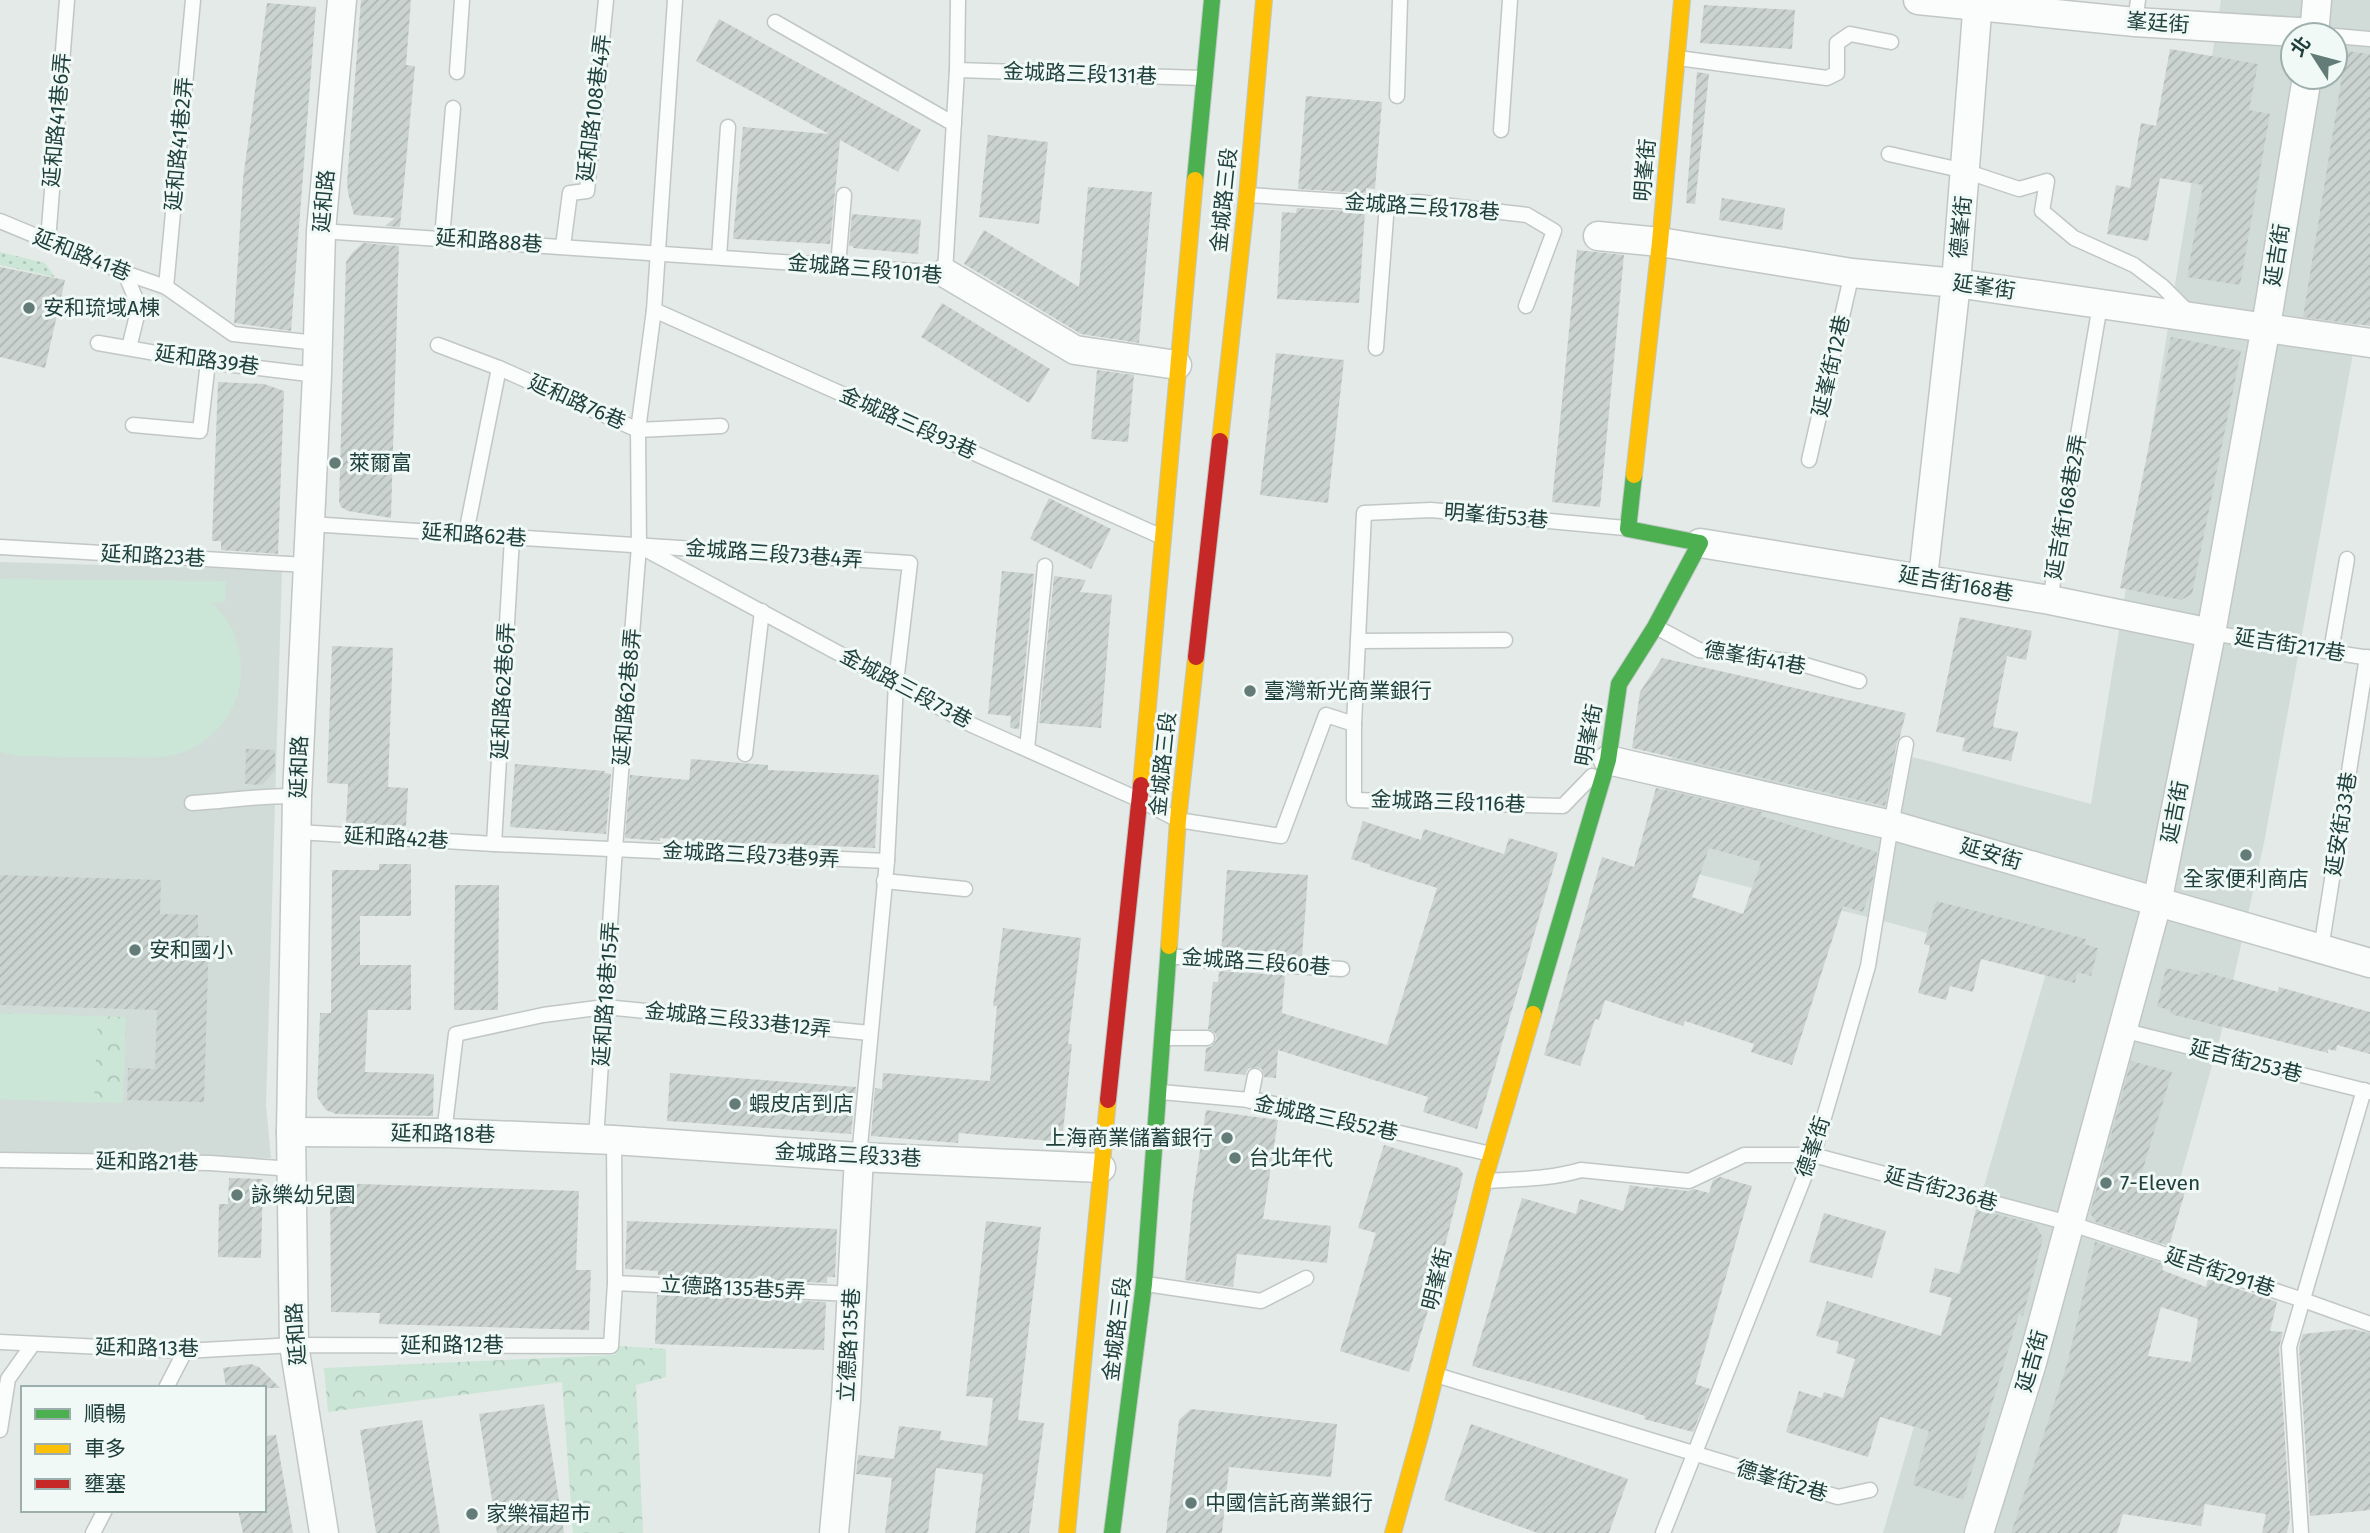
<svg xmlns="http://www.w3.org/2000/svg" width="2370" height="1533" font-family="'Fira Sans','Noto Sans TC',sans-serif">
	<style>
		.built { fill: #d1dcd9; fill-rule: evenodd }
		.park { fill: url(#park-crowns) }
		.garden { fill: url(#garden-dots) }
		.pitch { fill: #cbe5d7 }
		.building { fill: url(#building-hatch); fill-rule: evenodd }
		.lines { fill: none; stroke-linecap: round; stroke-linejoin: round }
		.lane-casing { stroke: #c1c7c5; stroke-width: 17 }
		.street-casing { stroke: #c1c7c5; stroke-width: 31 }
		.fast-casing { stroke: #bfc8c5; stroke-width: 18 }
		.slow-casing { stroke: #bfc8c5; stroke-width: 18 }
		.jam-casing { stroke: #bfc8c5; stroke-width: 18 }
		.lane { stroke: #fbfcfc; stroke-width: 14 }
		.street { stroke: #fbfcfc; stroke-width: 28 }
		.fast { stroke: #4caf50; stroke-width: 16 }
		.slow { stroke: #ffc107; stroke-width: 16 }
		.jam { stroke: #c62828; stroke-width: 16 }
		.poi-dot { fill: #647c78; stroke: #f1f9f6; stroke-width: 2.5 }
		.labels { text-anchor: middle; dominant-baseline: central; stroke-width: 6; stroke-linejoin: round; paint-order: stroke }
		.street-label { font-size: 21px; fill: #1f403c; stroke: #f1f9f6 }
		.poi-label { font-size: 21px; fill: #1f403c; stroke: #f1f9f6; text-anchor: start }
	</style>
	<defs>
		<pattern id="park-crowns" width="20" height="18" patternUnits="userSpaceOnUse" patternTransform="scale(1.75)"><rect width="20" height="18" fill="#cbe5d7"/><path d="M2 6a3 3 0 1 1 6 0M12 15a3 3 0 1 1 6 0" fill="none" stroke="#aec6b9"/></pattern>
		<pattern id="garden-dots" width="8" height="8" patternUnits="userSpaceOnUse" patternTransform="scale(1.75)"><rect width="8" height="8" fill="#cbe5d7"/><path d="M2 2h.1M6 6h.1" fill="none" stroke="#aec6b9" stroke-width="1.8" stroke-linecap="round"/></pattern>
		<pattern id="building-hatch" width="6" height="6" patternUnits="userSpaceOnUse" patternTransform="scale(1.75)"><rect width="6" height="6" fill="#cbd3d1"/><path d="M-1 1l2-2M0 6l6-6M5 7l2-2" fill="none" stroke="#aeb6b4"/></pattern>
	</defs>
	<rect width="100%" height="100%" fill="#e4eae8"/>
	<!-- built -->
	<g class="built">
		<path d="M2221,0H2370V260L2264,843L2221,1034L2080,1533H1883L2048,966L1887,922L1642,860L1687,707L1925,760L2091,804ZM2293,35H2335V77H2293Z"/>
		<path d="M0,562L282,570L266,1105L271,1158L0,1153Z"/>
	</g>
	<!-- park -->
	<g class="park">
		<path d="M0,1013L126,1017L123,1103L0,1099Z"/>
		<path d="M619,1346L666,1349V1377L636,1385L643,1533H573L562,1382L328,1412L324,1368L615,1355Z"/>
	</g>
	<!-- garden -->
	<path class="garden" d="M0,252L45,263L55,277L0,265Z"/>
	<!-- pitch -->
	<g class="pitch">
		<path d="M0,579L226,581L225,602L212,603C233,621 242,647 241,674C240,708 216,740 184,752C163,760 137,757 115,757C82,757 50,757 18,756L0,752Z"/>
		<path d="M0,1013L98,1016L94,1103L0,1099Z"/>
	</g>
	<!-- building -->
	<g class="building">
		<path d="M361,0H411L406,65L415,66L400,227L385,226L395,218L354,215L348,193L347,182Z"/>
		<path d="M267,3L316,7L291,331L234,323L243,179Z"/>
		<path d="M1704,5L1795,10L1792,49L1700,43Z"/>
		<path d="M719,19L921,130L898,172L840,140L830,244L733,239L743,127L829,134L696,61Z"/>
		<path d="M2170,49L2258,64L2249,110L2270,114L2240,285L2187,277L2203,185L2160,178L2148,241L2107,234L2116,185L2130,188L2141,123L2156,126Z"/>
		<path d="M2346,51L2370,54V326L2303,317Z"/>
		<path d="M1697,72L1709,74L1695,204L1686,203Z"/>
		<path d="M1306,96L1382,102L1375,189L1366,188V193L1298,189Z"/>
		<path d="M988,135L1048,142L1039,224L979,217Z"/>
		<path d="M1088,187L1152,192L1139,343L1081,334L964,264L984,230L1079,287Z"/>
		<path d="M1722,198L1785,208L1782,230L1719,220Z"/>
		<path d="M1297,208L1365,212L1359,303L1277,299L1282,212L1296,213Z"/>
		<path d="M852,214L921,220L918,254L853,248V246H849Z"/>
		<path d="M363,243L399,246L391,518L348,511L341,507L339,502L346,262L352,253Z"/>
		<path d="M1577,250L1624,255L1600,507L1552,502Z"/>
		<path d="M0,267L65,280L45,368L0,357Z"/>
		<path d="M942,303L1050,369L1029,403L921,337Z"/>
		<path d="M2171,337L2241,351L2192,594L2181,600L2120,588Z"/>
		<path d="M1276,353L1344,360L1328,503L1260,495Z"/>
		<path d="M1097,370L1134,375L1128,442L1091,439Z"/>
		<path d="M218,382L264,384L284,391L278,554L221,550V541H212Z"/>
		<path d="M1049,498L1111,529L1091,569L1030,539Z"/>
		<path d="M1002,571L1034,574L1019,729L1010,728L1011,716L988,714Z"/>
		<path d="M1054,576L1086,580L1080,592L1112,595L1101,728L1039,723Z"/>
		<path d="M1960,617L2032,631L2026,660L2007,656L1993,727L2018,732L2011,761L1962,751L1965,738L1936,732Z"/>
		<path d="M332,646L393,648L388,787L408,788L406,826L346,823L348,784L327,783Z"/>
		<path d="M1662,658L1906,713L1900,736L1897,742L1885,806L1632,748L1640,692Z"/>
		<path d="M246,749L275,750V771L262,785L245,784Z"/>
		<path d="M691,759L768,765V770L879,775L875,848L762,843V846L660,838V841L625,838L630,775L689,780Z"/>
		<path d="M515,764L605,771L604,773L611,774L606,834L510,827Z"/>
		<path d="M1656,788L1762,812L1761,816L1877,852L1872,885L1863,912L1843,906L1792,1065L1751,1052L1754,1044L1685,1021L1683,1026L1605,1000L1599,1020L1595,1019L1580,1066L1544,1055L1602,857L1634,867ZM1709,848L1761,862L1743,914L1692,897Z"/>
		<path d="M1363,821L1421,840L1424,829L1504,854L1509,838L1558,853L1477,1129L1423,1112L1428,1097L1278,1050L1276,1078L1264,1077L1262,1069L1256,1067L1248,1069L1245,1075L1204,1071L1206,1048L1212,1046L1217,1039L1215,1033L1208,1029L1213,982H1218L1219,971L1285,975L1282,1013L1387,1045L1437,888L1370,867L1371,865L1351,859Z"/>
		<path d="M379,864H411V916H360V965H411V1010H368L365,1072L434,1074L433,1116L336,1114L326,1110L317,1097L320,1013H331L332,870H379Z"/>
		<path d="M1227,870L1308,875L1302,957L1221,952Z"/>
		<path d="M0,875L161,880L160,914L198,915V936H209L204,1102L127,1100L128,1068L155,1069L157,1010L0,1005Z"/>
		<path d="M455,885H499L498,1010H454Z"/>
		<path d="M1936,901L2086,939L2084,944L2098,948L2091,976L2077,972L2075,983L1981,959L1973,992L1950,986L1946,1000L1918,993L1930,946L1924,944Z"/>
		<path d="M1003,928L1081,938L1068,1044H1072L1062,1142L959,1133L958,1143L871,1136L875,1088L882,1089L883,1073L990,1081L997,1006H993Z"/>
		<path d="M2166,968L2200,975L2201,971L2278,992L2279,987L2370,1012V1054L2337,1045L2336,1051L2328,1049V1053L2170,1014L2171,1010L2157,1007Z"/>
		<path d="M2131,1061L2172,1072L2140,1179L2185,1192L2169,1246L2096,1222L2090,1213Z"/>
		<path d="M670,1073L856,1087L851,1134L667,1121Z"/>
		<path d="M1206,1110L1278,1120L1263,1219L1331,1226L1327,1263L1237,1254L1233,1287L1185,1280L1193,1197Z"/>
		<path d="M1384,1145L1459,1168L1463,1174L1433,1294L1409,1372L1340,1351L1376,1233L1358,1228Z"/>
		<path d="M1720,1177L1752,1186L1695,1384L1710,1389L1693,1432L1644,1419L1645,1416L1577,1395L1472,1366L1522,1198L1576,1214L1580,1199L1623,1211L1630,1185L1653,1189L1654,1187L1688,1191L1694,1189L1709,1193L1713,1180Z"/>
		<path d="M229,1178L263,1179L261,1258L218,1257L219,1204H228Z"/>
		<path d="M330,1183L579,1191L576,1270H591L589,1330L379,1324L380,1313L331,1312Z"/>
		<path d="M1976,1209L2035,1224L2043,1238L2023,1316L2019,1314L1963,1500L1913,1485L1929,1431L1880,1417L1868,1457L1786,1432L1799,1391L1822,1398L1824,1392L1843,1398L1855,1359L1836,1353L1839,1342L1816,1336L1827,1301L1941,1336L1952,1298L1929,1292L1935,1268L1960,1274Z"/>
		<path d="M1824,1213L1886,1231L1872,1278L1809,1262Z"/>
		<path d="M627,1221L837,1229L835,1277H827V1283L658,1275V1271L625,1269Z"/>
		<path d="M986,1221L1041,1227L1018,1420L1044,1423L1029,1533H975L983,1474L936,1468L928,1533H885L892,1478L856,1474L858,1455L894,1459L899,1426L941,1431L940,1440L987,1446L993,1398L966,1396Z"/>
		<path d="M2095,1242L2164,1264L2162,1270L2206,1287L2208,1279L2277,1302L2270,1331L2283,1332L2279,1348L2290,1518L2287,1533H2262L2266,1514L2205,1504L2201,1526L2123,1514L2117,1533H2011L2068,1361ZM2161,1307L2198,1319L2191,1362L2148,1356Z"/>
		<path d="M657,1295L826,1302L824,1350L655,1344Z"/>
		<path d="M2351,1329L2370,1333V1510L2310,1516L2299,1348L2303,1334Z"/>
		<path d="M251,1364L259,1367L280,1388H226L223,1368Z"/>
		<path d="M544,1404L564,1533H497L479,1414Z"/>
		<path d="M1191,1409L1337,1424L1331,1477L1229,1467L1222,1533H1166L1179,1420Z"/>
		<path d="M422,1420L440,1533H376L360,1430Z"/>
		<path d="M1471,1424L1628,1479L1609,1533H1538L1444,1500Z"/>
		<path d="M276,1435L293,1533H243L238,1510H264V1436Z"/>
	</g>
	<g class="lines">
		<defs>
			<g id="lane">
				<path d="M775,22L954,124"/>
				<path d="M2135,22L2138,0"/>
				<path d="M2335,36L2370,39"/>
				<path d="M1678,58L1827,78L1837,73V43L1850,34L1891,42"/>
				<path d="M957,70L1201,78"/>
				<path d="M457,72L462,0"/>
				<path d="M1397,96L1400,0"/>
				<path d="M1501,130L1510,0"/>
				<path d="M1889,154L1965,171L2019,189L2047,181L2042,211L2074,238L2134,265L2162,286L2190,314"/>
				<path d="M1248,195L1387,204L1417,202L1527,215L1554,231L1526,306"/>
				<path d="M0,221L125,273L166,287L233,334L317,343"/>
				<path d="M321,231L945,273L957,70L958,0"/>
				<path d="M442,238L453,108"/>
				<path d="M48,241L67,0"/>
				<path d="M563,246L570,193L587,191L606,0"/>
				<path d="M719,257L728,127"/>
				<path d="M838,266L844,195"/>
				<path d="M125,273L139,307L129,348"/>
				<path d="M166,287L193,0"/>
				<path d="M654,310L1160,536"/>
				<path d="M98,343L208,362L317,375"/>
				<path d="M438,345L499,368L638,430L721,426"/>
				<path d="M1376,348L1387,204"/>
				<path d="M133,425L200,431L208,362"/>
				<path d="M1809,460L1852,273"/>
				<path d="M310,524L910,563L896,683L887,861L859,1157"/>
				<path d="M466,533L499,368"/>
				<path d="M0,547L307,565"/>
				<path d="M643,548L972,725L1140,800L1178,820L1281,836L1326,715L1354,724"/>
				<path d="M2050,600L2100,305"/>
				<path d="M1656,627L1699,650L1795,662L1859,681"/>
				<path d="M2211,633L2370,658"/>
				<path d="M1358,641L1505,640"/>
				<path d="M2331,651L2347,559"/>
				<path d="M1027,749L1045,566"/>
				<path d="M745,754L762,611"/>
				<path d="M1592,776L1563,806L1354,800V724L1364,513L1431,510L1625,528"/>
				<path d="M192,803C227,801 263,795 297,796"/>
				<path d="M298,832L494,844L887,861"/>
				<path d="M494,844L512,538"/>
				<path d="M884,881L965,889"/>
				<path d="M2321,949L2367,657"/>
				<path d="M1171,956L1209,961L1342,969"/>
				<path d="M2122,1030L2370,1092"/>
				<path d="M1163,1038H1207"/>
				<path d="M1161,1092L1261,1101L1491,1154"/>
				<path d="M1250,1101L1255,1076"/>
				<path d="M444,1133L456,1034L543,1015L605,1007L870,1033"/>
				<path d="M596,1139L615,848L639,546L638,430L654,310L675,0"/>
				<path d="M0,1160L210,1163L293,1169"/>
				<path d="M1488,1181C1519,1179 1551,1179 1581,1170L1689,1181L1744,1155H1813L2069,1223L2303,1300L2370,1324"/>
				<path d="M615,1283L852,1294"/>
				<path d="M1146,1284L1261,1301L1306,1278"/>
				<path d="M0,1342L185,1351L294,1345L611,1346L615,1283L614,1140"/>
				<path d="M1436,1375L1838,1497L1870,1490"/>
				<path d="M166,1388L185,1351"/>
				<path d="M0,1430L8,1379L33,1344"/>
				<path d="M93,1533L105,1510"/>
				<path d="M1663,1533L1813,1155L1868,966L1891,825L1906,744"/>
				<path d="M2301,1533L2289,1347L2364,1090"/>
			</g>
			<g id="street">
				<path d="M1918,0L2135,22L2314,33"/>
				<path d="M2314,35L2317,0"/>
				<path d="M1598,236L1660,242L1852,273L1956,283L2370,343"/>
				<path d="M945,273L1075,350L1177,365"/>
				<path d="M1700,543L2050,600L2211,633"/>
				<path d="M1923,578L1956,283L1978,0"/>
				<path d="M1608,760L1891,825L2370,963"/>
				<path d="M291,1132L444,1133L614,1140L859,1157L1101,1168"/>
				<path d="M324,1533L294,1345L291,1132L297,796L317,375L321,231L342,0"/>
				<path d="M834,1533L846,1401L859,1157"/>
				<path d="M1979,1533L2031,1366L2157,903L2211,633L2266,326L2307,77"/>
			</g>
			<g id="fast">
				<path d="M1195,180L1212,0"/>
				<path d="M1533,1014L1608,760L1619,684L1655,627L1700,543L1628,529L1634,475"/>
				<path d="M1112,1533L1144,1284L1169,946"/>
			</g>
			<g id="slow">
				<path d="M1220,441L1247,195L1264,0"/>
				<path d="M1634,475L1660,242L1682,0"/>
				<path d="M1141,785L1195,180"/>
				<path d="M1169,946L1178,820L1196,657"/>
				<path d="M1067,1533L1108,1100"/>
				<path d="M1393,1533L1423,1425L1484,1181L1533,1014"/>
			</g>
			<g id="jam">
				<path d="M1196,657L1220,441"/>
				<path d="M1108,1100L1141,785"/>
			</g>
		</defs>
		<!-- lane casing -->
		<use href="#lane" class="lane-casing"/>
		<!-- street casing -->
		<use href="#street" class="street-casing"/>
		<!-- fast casing -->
		<use href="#fast" class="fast-casing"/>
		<!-- slow casing -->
		<use href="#slow" class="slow-casing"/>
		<!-- jam casing -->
		<use href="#jam" class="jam-casing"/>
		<!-- lane -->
		<use href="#lane" class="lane"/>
		<!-- street -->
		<use href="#street" class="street"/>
		<!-- fast -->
		<use href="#fast" class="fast"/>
		<!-- slow -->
		<use href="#slow" class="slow"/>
		<!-- jam -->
		<use href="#jam" class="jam"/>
	</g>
	<!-- markers -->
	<g class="poi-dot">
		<circle cx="29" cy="308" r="7"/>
		<circle cx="335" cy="463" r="7"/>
		<circle cx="1250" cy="691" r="7"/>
		<circle cx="2246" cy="855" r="7"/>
		<circle cx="135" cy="950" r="7"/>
		<circle cx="735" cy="1104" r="7"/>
		<circle cx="1227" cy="1138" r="7"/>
		<circle cx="1235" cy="1158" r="7"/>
		<circle cx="2106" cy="1183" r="7"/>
		<circle cx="237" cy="1195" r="7"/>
		<circle cx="1191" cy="1503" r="7"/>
		<circle cx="472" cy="1514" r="7"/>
	</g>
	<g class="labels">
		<!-- street labels -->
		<g class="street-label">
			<text transform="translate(2158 23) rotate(4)">峯廷街</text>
			<text transform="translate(1080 74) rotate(2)">金城路三段131巷</text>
			<text transform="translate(594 108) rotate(-83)">延和路108巷4弄</text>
			<text transform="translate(57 120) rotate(-85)">延和路41巷6弄</text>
			<text transform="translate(179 144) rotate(-85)">延和路41巷2弄</text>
			<text transform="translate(1645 170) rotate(-85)">明峯街</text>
			<text transform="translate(1224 200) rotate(-84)">金城路三段</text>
			<text transform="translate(324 201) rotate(-85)">延和路</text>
			<text transform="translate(1422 207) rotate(4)">金城路三段178巷</text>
			<text transform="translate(1961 227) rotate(-85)">德峯街</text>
			<text transform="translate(489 241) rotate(4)">延和路88巷</text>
			<text transform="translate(82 255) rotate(22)">延和路41巷</text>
			<text transform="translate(2277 255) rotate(-81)">延吉街</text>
			<text transform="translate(865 269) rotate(5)">金城路三段101巷</text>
			<text transform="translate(1984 287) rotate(8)">延峯街</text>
			<text transform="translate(207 360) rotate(8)">延和路39巷</text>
			<text transform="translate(1831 366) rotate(-77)">延峯街12巷</text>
			<text transform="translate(577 402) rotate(24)">延和路76巷</text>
			<text transform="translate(908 423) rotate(24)">金城路三段93巷</text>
			<text transform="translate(2066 507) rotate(-80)">延吉街168巷2弄</text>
			<text transform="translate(1496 516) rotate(5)">明峯街53巷</text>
			<text transform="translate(474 535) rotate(4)">延和路62巷</text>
			<text transform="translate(774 554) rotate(4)">金城路三段73巷4弄</text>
			<text transform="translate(153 556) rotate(3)">延和路23巷</text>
			<text transform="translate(1956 584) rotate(10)">延吉街168巷</text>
			<text transform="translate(2290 645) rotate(9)">延吉街217巷</text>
			<text transform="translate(1755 658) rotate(10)">德峯街41巷</text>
			<text transform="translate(906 688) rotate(28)">金城路三段73巷</text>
			<text transform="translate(503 691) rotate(-87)">延和路62巷6弄</text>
			<text transform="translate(627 697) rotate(-85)">延和路62巷8弄</text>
			<text transform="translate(1589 735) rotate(-79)">明峯街</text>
			<text transform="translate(1163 764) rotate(-84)">金城路三段</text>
			<text transform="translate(299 767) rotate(-88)">延和路</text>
			<text transform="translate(1448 802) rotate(2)">金城路三段116巷</text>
			<text transform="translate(2175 812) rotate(-79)">延吉街</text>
			<text transform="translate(2341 824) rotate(-81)">延安街33巷</text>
			<text transform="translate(396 838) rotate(3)">延和路42巷</text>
			<text transform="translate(1991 854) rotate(16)">延安街</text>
			<text transform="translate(751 855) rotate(3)">金城路三段73巷9弄</text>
			<text transform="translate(1256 962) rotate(4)">金城路三段60巷</text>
			<text transform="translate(606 994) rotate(-86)">延和路18巷15弄</text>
			<text transform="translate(738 1020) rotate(6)">金城路三段33巷12弄</text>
			<text transform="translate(2246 1061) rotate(14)">延吉街253巷</text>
			<text transform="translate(1326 1118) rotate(12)">金城路三段52巷</text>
			<text transform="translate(443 1134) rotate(1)">延和路18巷</text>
			<text transform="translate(1813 1147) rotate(-71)">德峯街</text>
			<text transform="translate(848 1155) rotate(3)">金城路三段33巷</text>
			<text transform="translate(147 1162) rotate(1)">延和路21巷</text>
			<text transform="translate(1941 1189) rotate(15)">延吉街236巷</text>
			<text transform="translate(2220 1272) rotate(18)">延吉街291巷</text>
			<text transform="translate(1437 1279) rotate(-76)">明峯街</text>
			<text transform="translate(733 1288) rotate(3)">立德路135巷5弄</text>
			<text transform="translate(1117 1329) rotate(-83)">金城路三段</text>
			<text transform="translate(296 1334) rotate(-94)">延和路</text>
			<text x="452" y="1345">延和路12巷</text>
			<text transform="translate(849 1345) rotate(-87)">立德路135巷</text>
			<text transform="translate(147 1348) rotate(1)">延和路13巷</text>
			<text transform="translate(2032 1361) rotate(-74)">延吉街</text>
			<text transform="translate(1782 1481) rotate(17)">德峯街2巷</text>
		</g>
		<!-- poi labels -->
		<g class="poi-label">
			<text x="43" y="308">安和琉域A棟</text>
			<text x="349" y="463">萊爾富</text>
			<text x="1264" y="691">臺灣新光商業銀行</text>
			<text x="2246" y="879" text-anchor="middle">全家便利商店</text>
			<text x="149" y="950">安和國小</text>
			<text x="749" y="1104">蝦皮店到店</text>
			<text x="1213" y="1138" text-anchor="end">上海商業儲蓄銀行</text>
			<text x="1249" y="1158">台北年代</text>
			<text x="2120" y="1183">7-Eleven</text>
			<text x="251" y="1195">詠樂幼兒園</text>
			<text x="1205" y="1503">中國信託商業銀行</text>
			<text x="486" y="1514">家樂福超市</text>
		</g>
	</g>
	<!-- legend -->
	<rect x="21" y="1386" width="245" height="126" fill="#f1f9f6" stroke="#9dafac" stroke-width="2"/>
	<rect x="35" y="1409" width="35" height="10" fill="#4caf50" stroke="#9dafac" stroke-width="2"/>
	<text x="84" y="1421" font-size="21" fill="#1f403c">順暢</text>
	<rect x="35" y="1444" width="35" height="10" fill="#ffc107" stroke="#9dafac" stroke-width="2"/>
	<text x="84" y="1456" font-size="21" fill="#1f403c">車多</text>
	<rect x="35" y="1479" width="35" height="10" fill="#c62828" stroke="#9dafac" stroke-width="2"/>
	<text x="84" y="1491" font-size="21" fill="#1f403c">壅塞</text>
	<!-- north arrow -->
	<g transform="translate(2314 56) rotate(306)"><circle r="33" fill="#f1f9f6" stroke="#9dafac" stroke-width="2"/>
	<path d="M0-5L12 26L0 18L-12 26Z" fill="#647c78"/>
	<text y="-10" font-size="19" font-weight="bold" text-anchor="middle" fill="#1f403c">北</text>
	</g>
</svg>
